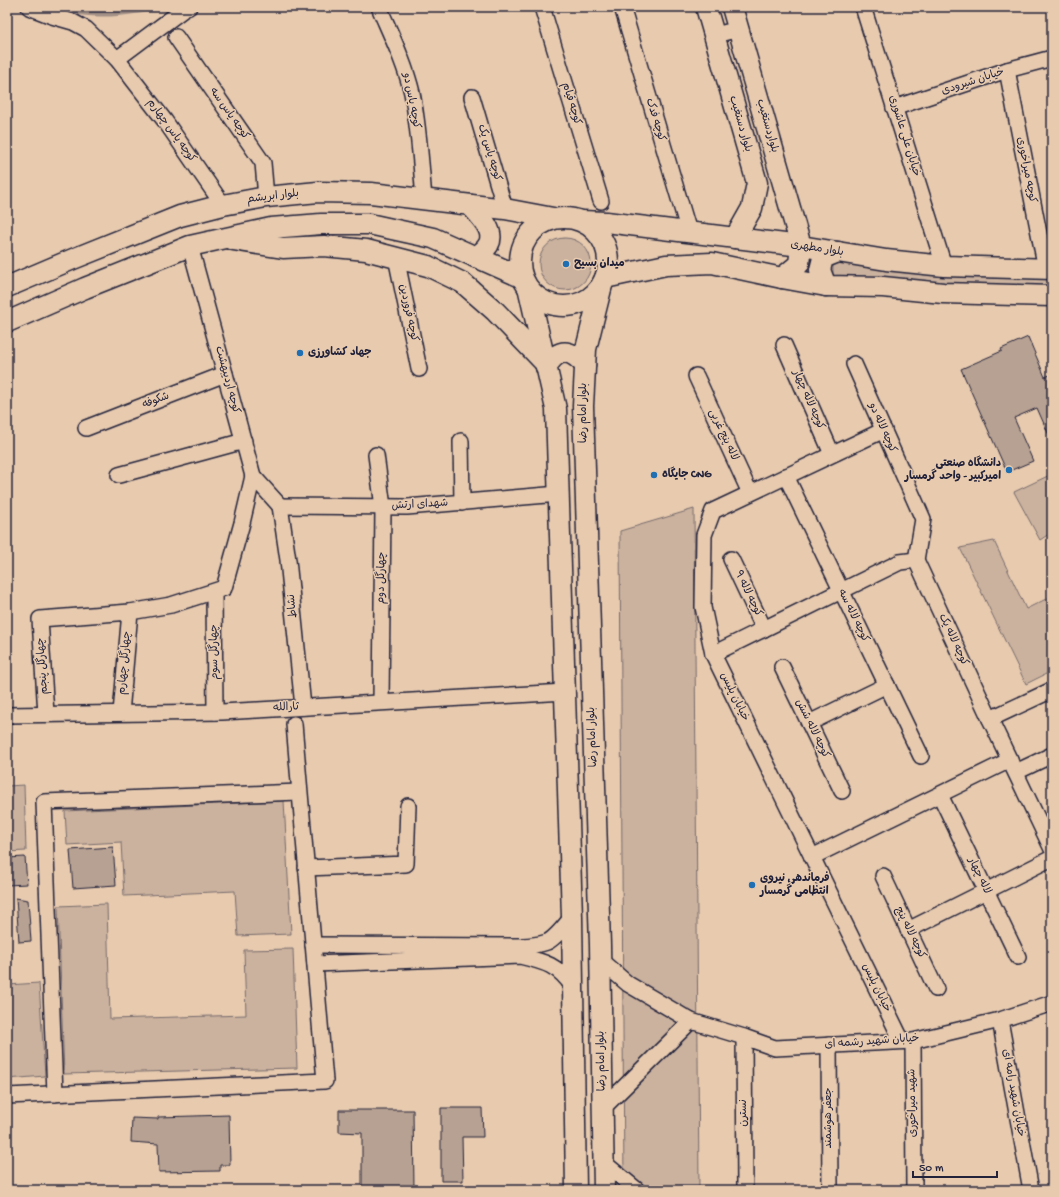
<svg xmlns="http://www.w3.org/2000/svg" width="1059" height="1197" font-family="'Gochi Hand','Playpen Sans Arabic',sans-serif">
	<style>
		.green { fill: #cbb29e; stroke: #766a6c }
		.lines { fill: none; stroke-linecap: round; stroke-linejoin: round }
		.canal { stroke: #a28f85; stroke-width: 12 }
		.building { fill: #b7a192; stroke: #22223b }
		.minor-casing { stroke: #22223b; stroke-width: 18 }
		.major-casing { stroke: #22223b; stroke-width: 23 }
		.minor { stroke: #e8cbaf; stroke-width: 15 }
		.major { stroke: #e8cbaf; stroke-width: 20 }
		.poi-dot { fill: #1f6fb2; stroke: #e8cbaf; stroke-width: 1.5 }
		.labels { text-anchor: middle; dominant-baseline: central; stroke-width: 3; stroke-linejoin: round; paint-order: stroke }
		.street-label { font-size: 11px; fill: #22223b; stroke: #e8cbaf }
		.poi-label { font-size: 11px; font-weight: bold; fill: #22223b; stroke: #e8cbaf; text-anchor: start }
	</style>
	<rect width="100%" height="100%" fill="#e8cbaf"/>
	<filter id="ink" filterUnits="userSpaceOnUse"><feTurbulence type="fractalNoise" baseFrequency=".025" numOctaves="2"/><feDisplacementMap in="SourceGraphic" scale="8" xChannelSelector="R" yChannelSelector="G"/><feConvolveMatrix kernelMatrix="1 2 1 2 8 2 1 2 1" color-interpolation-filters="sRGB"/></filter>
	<g filter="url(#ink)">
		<!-- green -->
		<g class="green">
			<circle cx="565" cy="264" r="26"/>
			<path d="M841,259L1052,269V285L992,287L833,278V263Z"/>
			<path d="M1052,474V532L1040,540L1014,492Z"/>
			<path d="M694,509L699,1190H624L620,531Z"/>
			<path d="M994,541L1026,609L1052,596V671L1026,684L960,548Z"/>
			<path d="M24,785L26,851L7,852V786Z"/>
			<path d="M284,801L291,934L238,936L235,891L124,896L121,842L67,845L65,811Z"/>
			<path d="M107,904L110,1019L246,1015L244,950L293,949L297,1068L64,1074L58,906Z"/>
			<path d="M39,983L45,1076L7,1079V985Z"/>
		</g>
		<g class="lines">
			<!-- canal -->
			<path class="canal" d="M69,7C93,13 117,11 141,7"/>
		</g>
		<!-- building -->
		<g class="building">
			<path d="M1028,337L1045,377L1052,374V442L1037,408L1014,418L1033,461L1007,472L961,369L1002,351L1001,349Z"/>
			<path d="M113,847L116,885L73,888L70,850Z"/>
			<path d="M25,857L27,884L7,885V858Z"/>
			<path d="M16,898L28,900L31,941L19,942Z"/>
			<path d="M441,1108H482L483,1137H462L463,1181H441Z"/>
			<path d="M339,1110H413L414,1190H362V1133L339,1132Z"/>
			<path d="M229,1115L230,1165H220V1171L159,1172L158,1144L131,1142L132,1118L158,1119V1117Z"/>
		</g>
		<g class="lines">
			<defs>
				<g id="minor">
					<path d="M29,7L52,16L73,22L86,29L117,59L165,121L223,205"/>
					<path d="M379,7C391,35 405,63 412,93C419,128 421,164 424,199"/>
					<path d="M542,7L601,201"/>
					<path d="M622,7L689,232"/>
					<path d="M863,7L944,266"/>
					<path d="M715,35L739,29"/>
					<path d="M176,37L263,163L266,197"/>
					<path d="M117,59L184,9L189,7"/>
					<path d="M1007,70L1046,269"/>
					<path d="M472,97L505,209"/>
					<path d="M894,108L1007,70L1052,58"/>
					<path d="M190,246L253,476L280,506"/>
					<path d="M396,257L419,369"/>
					<path d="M784,345L832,454"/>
					<path d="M854,364L923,519L916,560"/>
					<path d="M696,376L750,493"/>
					<path d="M86,428L225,374"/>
					<path d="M884,430L713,511L704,535L703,607L713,654L902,1041"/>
					<path d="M461,441L462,503"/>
					<path d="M376,455L383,507L381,702"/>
					<path d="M119,475L244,441"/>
					<path d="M786,476L921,756"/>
					<path d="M280,506L407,507L559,494"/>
					<path d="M280,506L288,560L303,707"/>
					<path d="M731,559L764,629"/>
					<path d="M916,560L990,719"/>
					<path d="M214,592L215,712"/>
					<path d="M713,654L900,562L916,560"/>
					<path d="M782,667L842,791"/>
					<path d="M1052,690L990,719L1052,849"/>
					<path d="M121,713L130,612"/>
					<path d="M46,714L40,619L130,612L171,605L224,588L242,523L253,476"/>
					<path d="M7,715L222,712L565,692"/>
					<path d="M809,723L887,685"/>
					<path d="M1016,772L1052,755"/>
					<path d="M940,795L1018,957"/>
					<path d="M812,857L1010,760"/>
					<path d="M306,868L406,864L408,806"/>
					<path d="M883,876L936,989"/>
					<path d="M908,930L1052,858"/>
					<path d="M313,945L512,946C523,946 537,946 547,942C556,938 566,924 572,917"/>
					<path d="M600,960L628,984L691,1021L744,1037L775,1048L913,1041L1000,1020L1052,1003"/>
					<path d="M315,964L520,956C545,962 558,965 573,987"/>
					<path d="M1000,1020L1031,1190"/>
					<path d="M744,1037L745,1190"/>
					<path d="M913,1041L914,1190"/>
					<path d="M829,1045L830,1190"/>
					<path d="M55,1094L44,802L299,792"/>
					<path d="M7,1096L325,1081L294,724"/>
					<path d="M603,1108L691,1021"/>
					<path d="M603,1162L637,1190"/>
				</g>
				<g id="major">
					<path d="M706,7L757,183L752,208L735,238"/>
					<path d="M732,7L801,246L799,264L782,278"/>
					<path d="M470,205C486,222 504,240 475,257"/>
					<circle cx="564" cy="262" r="44"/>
					<path d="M582,221L606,222L801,246L886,260L944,266L1052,269"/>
					<path d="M233,240L283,248L324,246L366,250L428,266L463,283L495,311L545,363"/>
					<path d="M605,278L666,265L712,263L782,278L826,286L883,287L943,293L1052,296"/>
					<path d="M602,285L586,349L583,406L600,945L604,1190"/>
					<path d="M826,286L820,270L823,258L838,252"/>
					<path d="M7,287L73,259L180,216L223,205L266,197L318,192L371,193L505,209L553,218"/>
					<path d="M529,291L556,409L572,917L576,1190"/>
					<path d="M7,322L85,288L190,246L271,228L321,224H369L433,238L521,277"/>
					<path d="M546,367C559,347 570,349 585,365"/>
				</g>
			</defs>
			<!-- minor casing -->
			<use href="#minor" class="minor-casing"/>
			<!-- major casing -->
			<use href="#major" class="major-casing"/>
			<!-- minor -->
			<use href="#minor" class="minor"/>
			<!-- major -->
			<use href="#major" class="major"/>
		</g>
	</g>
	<!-- markers -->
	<g class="poi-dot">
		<circle cx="566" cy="264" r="4"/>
		<circle cx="300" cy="353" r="4"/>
		<circle cx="1009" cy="470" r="4"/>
		<circle cx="654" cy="475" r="4"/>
		<circle cx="752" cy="885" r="4"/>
	</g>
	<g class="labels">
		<!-- street labels -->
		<g class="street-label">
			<text transform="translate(973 82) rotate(-18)">خیابان شیرودی</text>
			<text transform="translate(411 101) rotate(79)">کوچه یاس دو</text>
			<text transform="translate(571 104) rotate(73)">کوچه قیام</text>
			<text transform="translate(229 114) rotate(55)">کوچه یاس سه</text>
			<text transform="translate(655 120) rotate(73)">کوچه فدک</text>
			<text transform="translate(740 124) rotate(74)">بلوار دستغیب</text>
			<text transform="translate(767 126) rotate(74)">بلواردستغیب</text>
			<text transform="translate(171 131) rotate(54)">کوچه یاس چهارم</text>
			<text transform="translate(904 136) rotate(73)">خیابان علی عاشوری</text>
			<text transform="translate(489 153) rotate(73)">کوچه یاس یک</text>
			<text transform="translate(1026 170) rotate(79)">کوچه میراخوری</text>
			<text transform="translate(273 197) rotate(-7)">بلوار ابریشم</text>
			<text transform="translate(817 249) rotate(9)">بلوار مطهری</text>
			<text transform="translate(408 313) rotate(78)">کوچه فروردین</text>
			<text transform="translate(227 380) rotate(75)">کوچه اردیبهشت</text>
			<text transform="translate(808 400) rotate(66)">کوچه لاله چهار</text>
			<text transform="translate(156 401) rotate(-21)">شکوفه</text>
			<text transform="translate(584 413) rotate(-90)">بلوار امام رضا</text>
			<text transform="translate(882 428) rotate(66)">کوچه لاله دو</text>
			<text transform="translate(723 435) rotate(65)">لاله پنج غربی</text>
			<text transform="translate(420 505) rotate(-3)">شهدای ارتش</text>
			<text transform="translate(382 578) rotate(-89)">چهارگل دوم</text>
			<text transform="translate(748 594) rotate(64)">کوچه لاله ۹</text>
			<text transform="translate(293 606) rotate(-96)">نشاط</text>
			<text transform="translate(853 616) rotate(64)">کوچه لاله سه</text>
			<text transform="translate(953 640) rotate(65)">کوچه لاله یک</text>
			<text transform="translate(215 652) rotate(-91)">چهارگل سوم</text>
			<text transform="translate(125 663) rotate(-85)">چهارگل چهارم</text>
			<text transform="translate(43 666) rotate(-94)">چهارگل پنجم</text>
			<text transform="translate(734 697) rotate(64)">خیابان پلیس</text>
			<text transform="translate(286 708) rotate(-3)">ثارالله</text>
			<text transform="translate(812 729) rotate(64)">کوچه لاله شش</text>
			<text transform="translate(593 737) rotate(-92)">بلوار امام رضا</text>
			<text transform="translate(979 876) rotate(64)">لاله چهار</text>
			<text transform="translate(910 933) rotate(64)">کوچه لاله پنج</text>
			<text transform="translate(876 988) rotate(64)">خیابان پلیس</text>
			<text transform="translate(872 1042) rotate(-4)">خیابان شهید رشمه ای</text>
			<text transform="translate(602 1061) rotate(-91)">بلوار امام رضا</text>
			<text transform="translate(1013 1093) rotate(80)">خیابان شهید رامه ای</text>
			<text transform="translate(913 1103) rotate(-91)">شهید میراخوری</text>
			<text transform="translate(744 1113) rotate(-90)">نسترن</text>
			<text transform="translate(829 1118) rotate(-90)">جعفر هوشمند</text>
		</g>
		<!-- poi labels -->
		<g class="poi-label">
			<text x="574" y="264">میدان بسیح</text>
			<text x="308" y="353">جهاد کشاورزی</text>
			<text x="1001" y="464" text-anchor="end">دانشگاه صنعتی<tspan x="1001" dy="13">امیرکبیر - واحد گرمسار</tspan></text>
			<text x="662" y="475">جایگاه CNG</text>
			<text x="760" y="879">فرماندهی نیروی<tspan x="760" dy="13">انتظامی گرمسار</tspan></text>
		</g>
	</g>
	<!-- margin -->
	<rect width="1059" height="1197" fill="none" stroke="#e8cbaf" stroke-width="24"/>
	<rect x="12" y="12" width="1035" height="1173" fill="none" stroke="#22223b" stroke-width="1.5" filter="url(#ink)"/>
	<!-- scale -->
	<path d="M913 1171v6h84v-6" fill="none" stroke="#22223b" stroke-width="2"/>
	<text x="919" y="1171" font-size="12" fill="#22223b" stroke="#e8cbaf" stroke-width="3" paint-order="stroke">50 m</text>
</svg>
